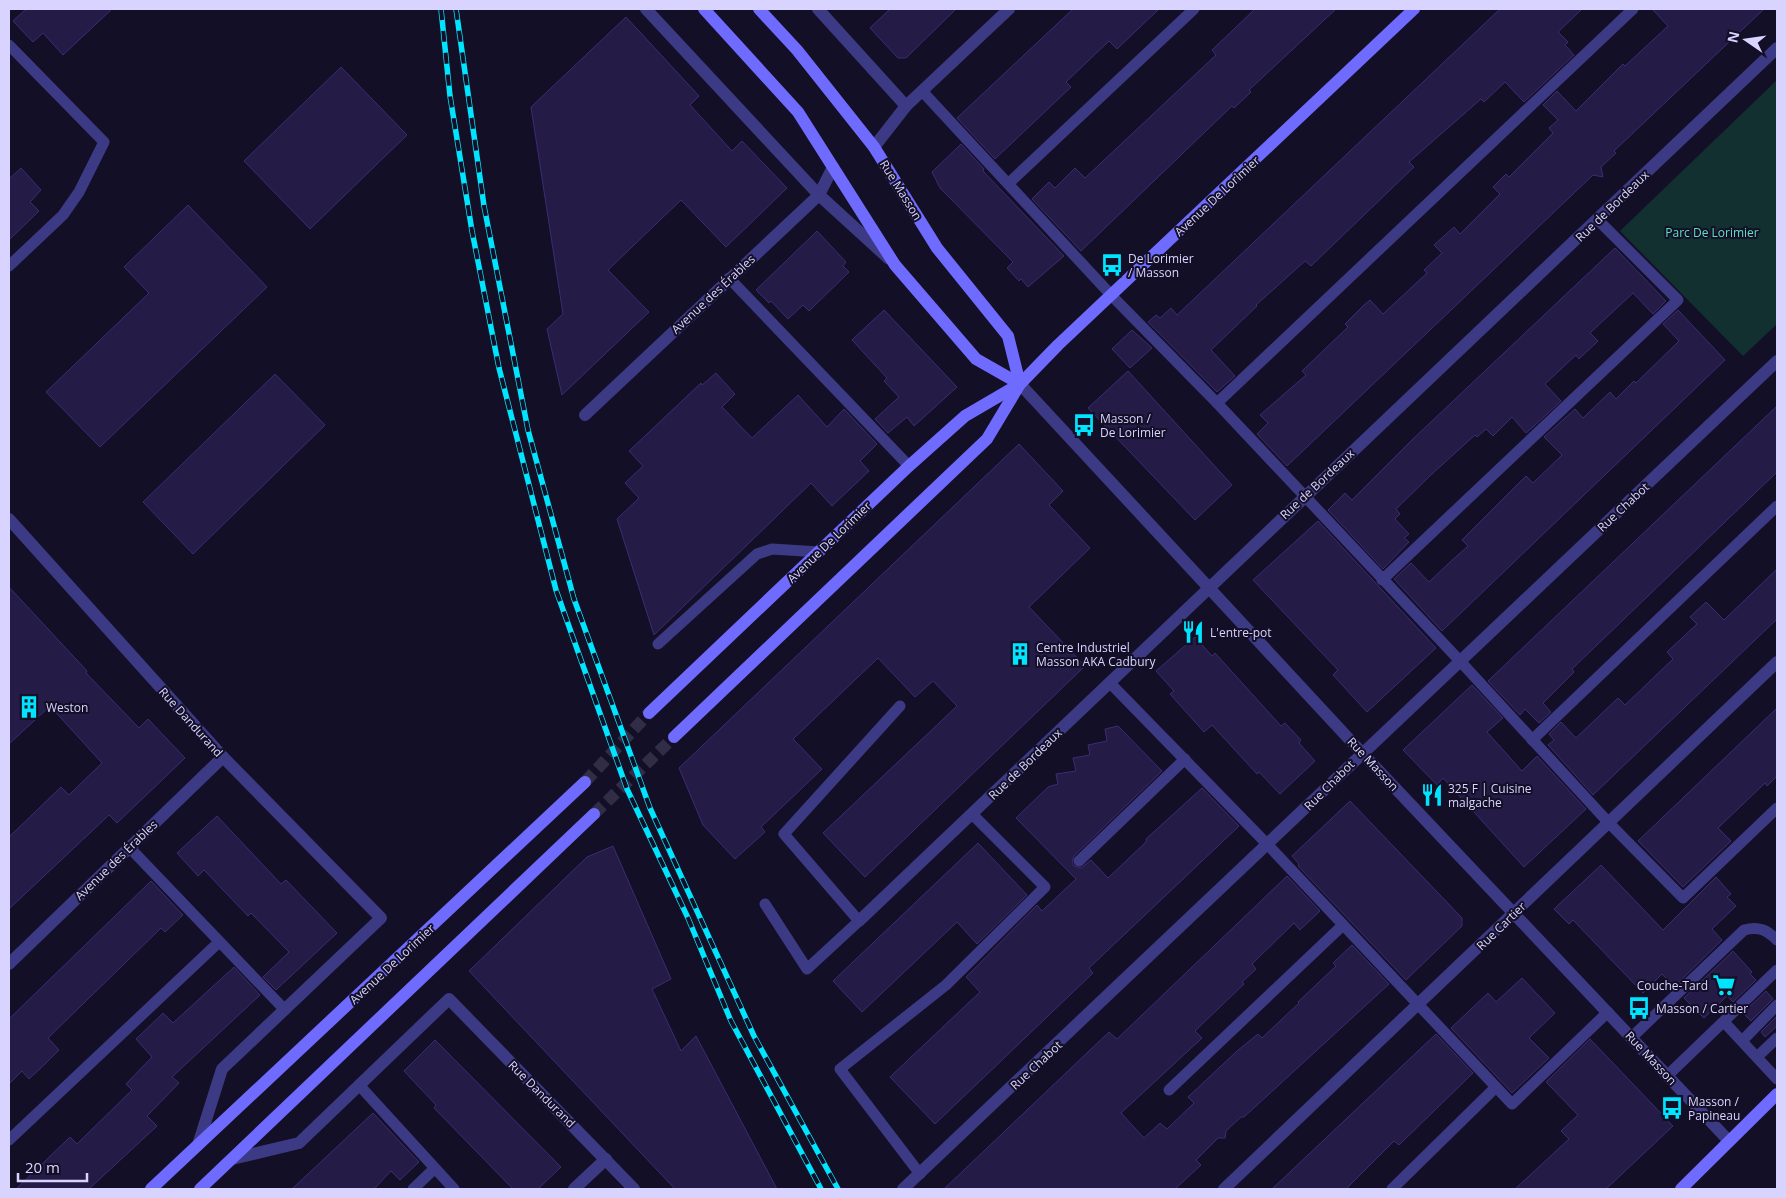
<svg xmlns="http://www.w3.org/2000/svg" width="1786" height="1198" font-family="'Open Sans',sans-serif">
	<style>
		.green { fill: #12302f }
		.building { fill: #241b47; stroke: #3b2d73 }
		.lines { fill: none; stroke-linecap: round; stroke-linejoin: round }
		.secondary-tunnel { stroke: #312d47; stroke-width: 12; stroke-dasharray: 12 6; stroke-linecap: butt }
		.lane { stroke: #3d3a85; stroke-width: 11 }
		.street { stroke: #3d3a85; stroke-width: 12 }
		.secondary { stroke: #6f6bff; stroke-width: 12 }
		.rail-casing { stroke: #00e5ff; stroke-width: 5.5 }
		.rail { stroke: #130f26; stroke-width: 4; stroke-dasharray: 11; stroke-linecap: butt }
		.labels { text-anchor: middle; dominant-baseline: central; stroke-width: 4; stroke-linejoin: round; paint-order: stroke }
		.street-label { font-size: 12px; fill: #d9d4ff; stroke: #130f26 }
		.park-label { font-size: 12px; fill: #5fe0c0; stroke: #130f26 }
		.poi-label { font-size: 12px; fill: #d9d4ff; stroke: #130f26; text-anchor: start }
	</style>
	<rect width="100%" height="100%" fill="#130f26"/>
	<!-- green -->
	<path class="green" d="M1777,80V324L1743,356L1620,231Z"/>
	<!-- building -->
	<g class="building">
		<path d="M26,9H112L63,55L43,33L33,42L13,21Z"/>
		<path d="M890,9H956L906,58H898L870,28Z"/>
		<path d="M1073,9H1159L1117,49L1109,41L1066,82L1071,87L995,159L957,118Z"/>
		<path d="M1255,9H1336L1249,90L1251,92L1234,108L1232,106L1081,251L1032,199L1049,182L1055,188L1075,168L1085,178L1216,55L1212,50Z"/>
		<path d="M1500,9H1582L1558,32L1568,42L1565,45L1574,55L1524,102L1505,82L1484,102L1481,99L1409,162L1414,167L1311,266L1305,261L1256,305L1257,306L1211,350L1235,376L1217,392L1148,322L1156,315L1160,318L1171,308L1177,315Z"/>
		<path d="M1652,9H1764L1614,151L1616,153L1601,167L1603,177L1593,175L1287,466L1257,434L1268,423L1260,415L1306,375L1302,371L1348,327L1345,324L1364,305L1370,300L1383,314L1427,273L1424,270L1442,253L1434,245L1454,227L1460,234L1500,194L1493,187L1506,174L1509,177L1553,133L1549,128L1558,120L1543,105L1557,91L1576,111L1623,64L1625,66L1668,26Z"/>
		<path d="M626,17L699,96L690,105L732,151L742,141L787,188L726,247L681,200L608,270L649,312L562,395L547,329L563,314L531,107Z"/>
		<path d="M341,67L407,135L310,229L244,161Z"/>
		<path d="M961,144L984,169L983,171L1064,256L1028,287L1021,279L1019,281L1007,268L1013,262L940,188L932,172Z"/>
		<path d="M21,168L41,190L30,202L39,211L9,240V179Z"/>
		<path d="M188,205L267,287L100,447L46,392L149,293L124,267Z"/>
		<path d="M817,231L846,262L843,266L849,272L809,311L803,305L788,319L771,301L769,303L756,290Z"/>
		<path d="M1615,248L1666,301L1653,314L1633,293L1590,333L1598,341L1579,359L1576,355L1545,384L1561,401L1533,427L1526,433L1512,417L1493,436L1486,429L1477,437L1475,435L1433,473L1396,509L1400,514L1395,519L1409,534L1404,538L1409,542L1383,569L1328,510L1345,493L1352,500L1414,438Z"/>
		<path d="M884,310L957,387L914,426L907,417L888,433L875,419L899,397L884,381L887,378L852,340Z"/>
		<path d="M1678,310L1725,360L1442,631L1394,579L1411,563L1429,582L1448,564L1468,546L1462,540L1526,476L1533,483L1562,455L1544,437L1575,409L1583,418L1610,392L1616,399L1634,381L1636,383L1679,341L1663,324Z"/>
		<path d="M1132,330L1152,348L1130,368L1112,349Z"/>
		<path d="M1128,371L1232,485L1195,520L1088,408Z"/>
		<path d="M716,373L735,394L722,407L752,438L798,395L827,427L844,409L877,444L860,461L869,471L832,506L811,483L654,635L617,519L639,498L625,483L643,466L629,451L701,383L702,385Z"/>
		<path d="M275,374L325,425L193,554L143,502Z"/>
		<path d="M1777,406V472L1572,669L1574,672L1543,703L1551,712L1539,723L1525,709L1520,715L1488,681Z"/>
		<path d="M1019,444L1063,491L1049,505L1090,548L1029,607L1085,666L865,877L823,833L957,706L933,681L915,697L878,658L793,739L822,769L761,827L765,832L735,859L703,825L679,768Z"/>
		<path d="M1318,521L1436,648L1367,712L1333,675L1338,670L1253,580Z"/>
		<path d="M1777,569V619L1593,795L1548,745L1554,740L1549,734L1561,722L1576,738L1618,698L1625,705L1673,659L1667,652L1697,624L1690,617L1706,602L1724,620Z"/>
		<path d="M9,587L87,671L86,673L139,728L148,719L185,758L117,823L109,815L9,909V837L61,787L69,795L102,763L50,706L9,744Z"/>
		<path d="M1195,637L1212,656L1215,653L1281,726L1285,723L1301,740L1299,743L1315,761L1280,794L1259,772L1257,774L1212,725L1204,732L1170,694L1174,691L1156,671Z"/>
		<path d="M1472,685L1503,718L1487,732L1522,771L1537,756L1586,809L1524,867L1443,778L1437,785L1403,750Z"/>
		<path d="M1777,708V776L1767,786L1765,783L1718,828L1731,841L1683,887L1638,841Z"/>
		<path d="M1118,726L1162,771L1074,856L1072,862L1074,866L1081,868L1091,860L1108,878L1146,842V839L1202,788L1239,826L1089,968L1093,973L935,1124L890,1077L980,992L966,977L1037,905L1042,911L1076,879L1016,818L1048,787L1058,784L1056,774L1076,771L1073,758L1090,755L1088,745L1107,741L1105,729Z"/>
		<path d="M1350,801L1462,918V926L1406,980L1298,866L1299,864L1292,856Z"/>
		<path d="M217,816L281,884L286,880L337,933L276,990L263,977L289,952L251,913L248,916L204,870L198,876L177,853Z"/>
		<path d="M978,843L1027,895L977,944L957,922L862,1012L833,981Z"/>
		<path d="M613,846L671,979L652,989L681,1051L696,1036L777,1189H675L469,971L587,857Z"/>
		<path d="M1601,865L1663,930L1716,877L1731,894L1727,897L1736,906L1712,929L1722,940L1674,987L1662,974L1643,993L1573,920L1569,924L1554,909Z"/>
		<path d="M1287,876L1320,911L1300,930L1294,923L1252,964L1256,969L1242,982L1244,984L1195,1031L1202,1038L1121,1113L1144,1138L1160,1123L1167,1129L1194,1103L1188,1097L1237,1051L1258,1034L1262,1038L1299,1003L1298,1002L1336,966L1333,963L1352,945L1389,984L1244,1117H1241L1226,1131L1225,1138H1218L1196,1160L1201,1165L1175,1189H944L1109,1032L1117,1039Z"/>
		<path d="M151,881L183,915L165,932L161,928L48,1038L59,1050L45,1064L29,1079L22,1071L9,1084V1019Z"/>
		<path d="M1733,951L1752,972L1750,974L1756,980L1733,1002L1727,996L1704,1018L1684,998Z"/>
		<path d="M234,967L260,995L172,1077L179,1083L147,1116L157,1126L89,1189H16L70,1137L77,1144L132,1090L126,1084L152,1057L136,1039L163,1013L173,1023Z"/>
		<path d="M1522,978L1555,1013L1529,1038L1549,1058L1512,1093L1451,1028L1488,993L1496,1002Z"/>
		<path d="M1766,991L1773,999L1751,1021L1743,1013Z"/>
		<path d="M1777,1016V1026L1765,1037L1761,1032Z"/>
		<path d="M1436,1034L1473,1073L1399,1145L1394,1141L1346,1189H1272Z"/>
		<path d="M1590,1039L1673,1126L1606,1189H1515L1569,1139L1561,1131L1578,1115L1546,1082Z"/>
		<path d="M435,1040L561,1167L538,1189H513L434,1108L436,1105L404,1071Z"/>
		<path d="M373,1113L419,1162L400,1180L391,1171L374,1189H292Z"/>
	</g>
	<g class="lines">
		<!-- secondary-tunnel -->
		<g class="secondary-tunnel">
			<path d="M585,782L649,713"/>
			<path d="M594,814L674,737"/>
		</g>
		<!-- lane -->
		<g class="lane">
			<path d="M9,45L104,142L79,192L63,215L9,266"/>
			<path d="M922,91L1112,296L1217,403L1460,661L1608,822L1683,898L1777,808"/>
			<path d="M1009,183L1194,9"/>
			<path d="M729,278L909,466"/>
			<path d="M1217,403L1633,9"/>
			<path d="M1382,580L1678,300L1598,220"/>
			<path d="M658,644L757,554L772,549L819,552"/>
			<path d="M1110,683L1268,845L1512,1104L1608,1012"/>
			<path d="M1532,740L1777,506"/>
			<path d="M129,847L285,1010"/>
			<path d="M1079,861L1185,759"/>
			<path d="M765,904L807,969L859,921L784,834L900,706"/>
			<path d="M1724,1022L1777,1079"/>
			<path d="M1632,1037L1744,930C1759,926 1767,930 1777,940"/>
			<path d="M1742,1041L1777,1005"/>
			<path d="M1757,1057L1777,1038"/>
			<path d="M1667,1076L1777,970"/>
			<path d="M359,1085L454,1189"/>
			<path d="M1169,1090L1343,925"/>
			<path d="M9,1140L218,943"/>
			<path d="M920,1174L840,1069L946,985L1045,887L972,814"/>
			<path d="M413,1189L434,1169"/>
			<path d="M1392,1189L1496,1087"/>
		</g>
		<!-- street -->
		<g class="street">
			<path d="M646,9L819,195L888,258"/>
			<path d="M818,9L906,106"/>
			<path d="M874,147L906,106L1009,9"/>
			<path d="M1020,384L1362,753L1729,1141"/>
			<path d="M585,415L819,195L833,167"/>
			<path d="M9,519L223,757L381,918L222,1069L198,1145"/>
			<path d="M859,921L1777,48"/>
			<path d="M9,964L223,757"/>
			<path d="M232,1159L299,1143L449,999L634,1189"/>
			<path d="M574,1189L606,1159"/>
			<path d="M903,1189L1777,361"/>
			<path d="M1224,1189L1777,662"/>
		</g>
		<!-- secondary -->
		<g class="secondary">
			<path d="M704,9L798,112L895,265L976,359L1020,384"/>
			<path d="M759,9L797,50L874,147L937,248L1008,336L1020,384"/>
			<path d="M649,713L909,466L965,416L1018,385"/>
			<path d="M674,737L987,439L1020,384L1058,345L1414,9"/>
			<path d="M151,1189L585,782"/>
			<path d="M200,1189L594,814"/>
			<path d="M1681,1189L1777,1094"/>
		</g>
		<defs>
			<g id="rail">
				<path d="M441,9L450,96L472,231L499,368L556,590L627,789L688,918L731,1021L821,1189"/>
				<path d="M456,9L484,206L528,430L574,599L650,808L754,1036L838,1189"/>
			</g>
		</defs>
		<!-- rail casing -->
		<use href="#rail" class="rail-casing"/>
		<!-- rail -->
		<use href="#rail" class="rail"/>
	</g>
	<!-- icons -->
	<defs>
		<symbol id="bus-bare" viewBox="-9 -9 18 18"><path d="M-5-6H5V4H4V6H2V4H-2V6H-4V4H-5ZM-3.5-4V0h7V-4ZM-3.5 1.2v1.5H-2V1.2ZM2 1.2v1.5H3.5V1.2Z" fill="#00e5ff" stroke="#130f26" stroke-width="2.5" paint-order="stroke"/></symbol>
		<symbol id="restaurant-bare" viewBox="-9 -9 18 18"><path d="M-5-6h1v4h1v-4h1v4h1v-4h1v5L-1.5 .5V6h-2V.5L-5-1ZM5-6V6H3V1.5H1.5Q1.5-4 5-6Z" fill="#00e5ff" stroke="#130f26" stroke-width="2.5" paint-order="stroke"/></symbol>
		<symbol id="building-bare" viewBox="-9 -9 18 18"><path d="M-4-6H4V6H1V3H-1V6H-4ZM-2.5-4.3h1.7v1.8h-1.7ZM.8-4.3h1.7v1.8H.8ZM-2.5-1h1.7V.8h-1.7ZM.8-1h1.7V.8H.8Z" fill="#00e5ff" stroke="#130f26" stroke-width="2.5" paint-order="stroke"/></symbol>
		<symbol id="supermarket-bare" viewBox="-9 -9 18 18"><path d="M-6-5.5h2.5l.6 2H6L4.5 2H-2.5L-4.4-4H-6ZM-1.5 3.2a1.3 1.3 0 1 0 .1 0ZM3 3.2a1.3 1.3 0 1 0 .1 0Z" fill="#00e5ff" stroke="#130f26" stroke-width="2.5" paint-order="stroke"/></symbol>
	</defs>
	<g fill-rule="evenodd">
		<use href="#bus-bare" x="1096" y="249" width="32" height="32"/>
		<use href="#bus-bare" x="1068" y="409" width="32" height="32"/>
		<use href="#restaurant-bare" x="1177" y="616" width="32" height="32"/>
		<use href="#building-bare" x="1004" y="638" width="32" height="32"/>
		<use href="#building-bare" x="13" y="691" width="32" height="32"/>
		<use href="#restaurant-bare" x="1416" y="779" width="32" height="32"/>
		<use href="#supermarket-bare" x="1708" y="969" width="32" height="32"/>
		<use href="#bus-bare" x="1623" y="992" width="32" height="32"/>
		<use href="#bus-bare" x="1656" y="1092" width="32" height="32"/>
	</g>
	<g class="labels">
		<!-- street labels -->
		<g class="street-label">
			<text transform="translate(901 190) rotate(58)">Rue Masson</text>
			<text transform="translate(1217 196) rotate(-43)">Avenue De Lorimier</text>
			<text transform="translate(1612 206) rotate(-44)">Rue de Bordeaux</text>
			<text transform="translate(713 294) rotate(-43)">Avenue des Érables</text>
			<text transform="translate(1317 484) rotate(-43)">Rue de Bordeaux</text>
			<text transform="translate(1623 507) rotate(-43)">Rue Chabot</text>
			<text transform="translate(829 542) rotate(-44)">Avenue De Lorimier</text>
			<text transform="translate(191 722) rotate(48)">Rue Dandurand</text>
			<text transform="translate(1025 764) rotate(-44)">Rue de Bordeaux</text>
			<text transform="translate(1373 764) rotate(47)">Rue Masson</text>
			<text transform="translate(1329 785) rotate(-45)">Rue Chabot</text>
			<text transform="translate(116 860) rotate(-44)">Avenue des Érables</text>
			<text transform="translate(1501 926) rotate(-44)">Rue Cartier</text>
			<text transform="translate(392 964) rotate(-43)">Avenue De Lorimier</text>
			<text transform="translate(1651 1058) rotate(47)">Rue Masson</text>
			<text transform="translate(1036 1065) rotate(-43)">Rue Chabot</text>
			<text transform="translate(542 1094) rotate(45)">Rue Dandurand</text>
		</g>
		<!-- park labels -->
		<g class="park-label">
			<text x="1712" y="232">Parc De Lorimier</text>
		</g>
		<!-- poi labels -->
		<g class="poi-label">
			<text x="1128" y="258">De Lorimier<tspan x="1128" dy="14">/ Masson</tspan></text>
			<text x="1100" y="418">Masson /<tspan x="1100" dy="14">De Lorimier</tspan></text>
			<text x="1210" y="632">L'entre-pot</text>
			<text x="1036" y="647">Centre Industriel<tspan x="1036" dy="14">Masson AKA Cadbury</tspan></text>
			<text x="46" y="707">Weston</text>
			<text x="1448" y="788">325 F | Cuisine<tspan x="1448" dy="14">malgache</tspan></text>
			<text x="1708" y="985" text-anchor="end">Couche-Tard</text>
			<text x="1656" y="1008">Masson / Cartier</text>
			<text x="1688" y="1101">Masson /<tspan x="1688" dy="14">Papineau</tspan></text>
		</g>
	</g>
	<!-- border -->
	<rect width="1786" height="1198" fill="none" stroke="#d9d4ff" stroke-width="20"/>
	<!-- north arrow -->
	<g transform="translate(1746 40) rotate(283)" stroke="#130f26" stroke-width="4" paint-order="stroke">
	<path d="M0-4L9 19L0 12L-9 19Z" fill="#d9d4ff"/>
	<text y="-8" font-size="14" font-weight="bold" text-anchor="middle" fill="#d9d4ff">N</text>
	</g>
	<!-- scale -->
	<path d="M18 1173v8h69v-8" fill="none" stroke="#d9d4ff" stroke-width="2.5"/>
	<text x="25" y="1173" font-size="15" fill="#d9d4ff" stroke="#130f26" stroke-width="4" paint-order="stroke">20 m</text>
</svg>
